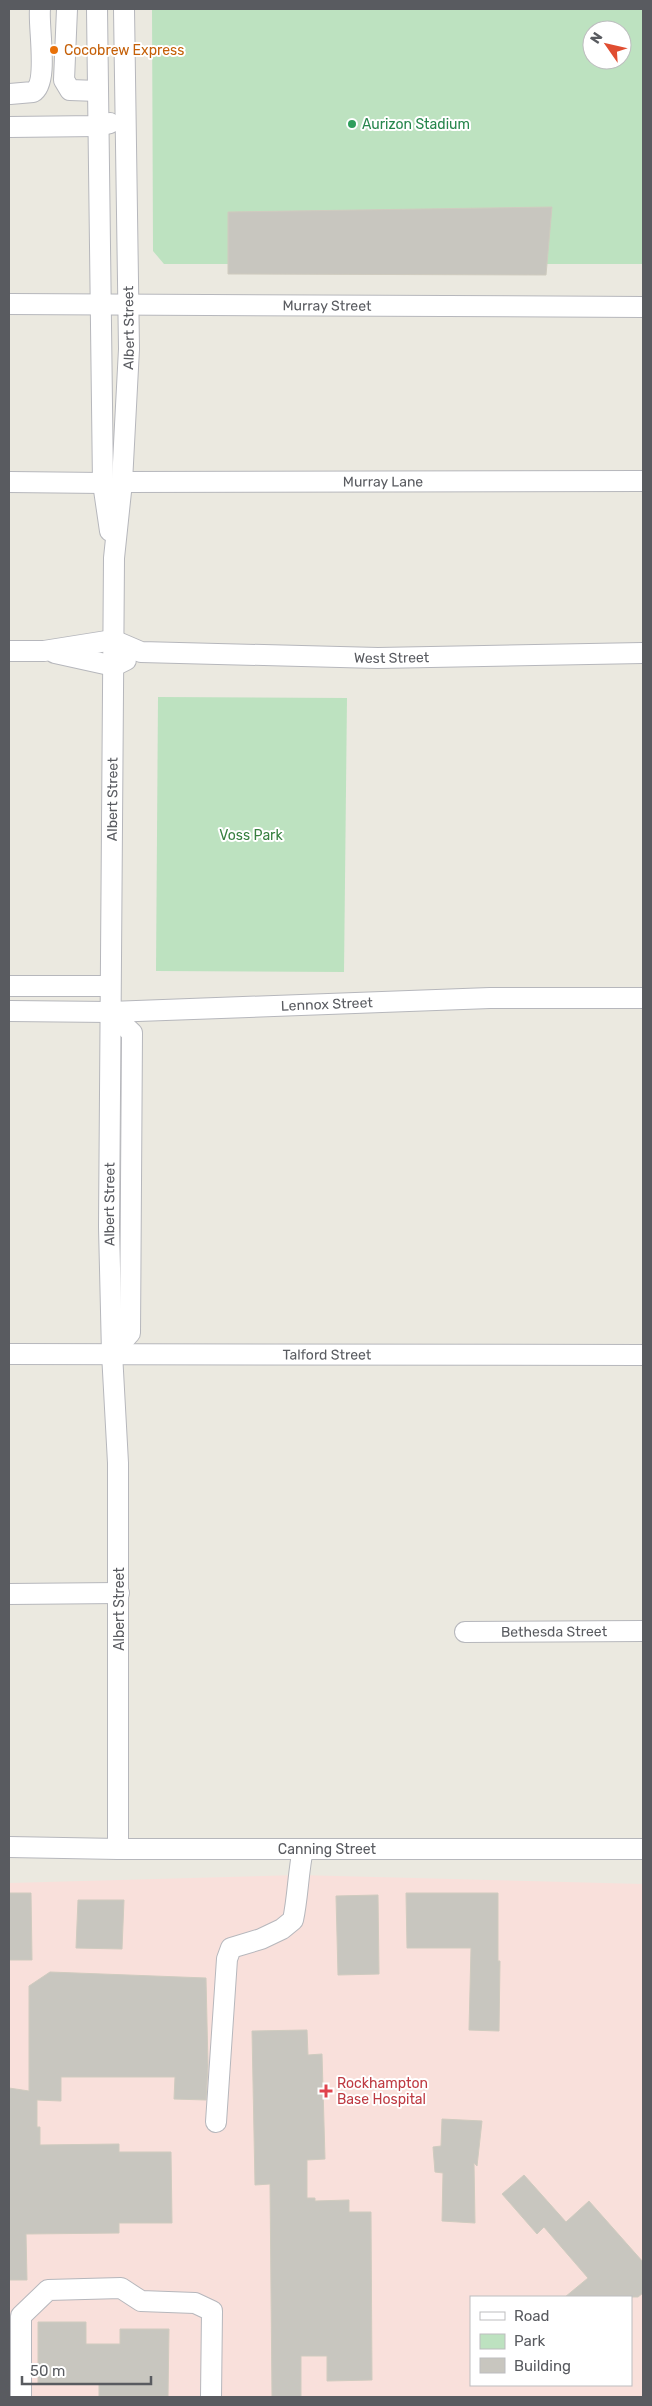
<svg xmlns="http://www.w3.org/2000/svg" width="652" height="2406" font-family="Rubik,sans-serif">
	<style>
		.medical { fill: #f9e0db; fill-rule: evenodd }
		.green { fill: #bde2c0; fill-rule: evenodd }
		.building { fill: #c8c6bf; stroke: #cfcbbf }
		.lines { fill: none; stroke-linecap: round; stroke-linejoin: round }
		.minor-casing { stroke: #b6b7bc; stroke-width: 22 }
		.minor { stroke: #fff; stroke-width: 20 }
		.food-dot { fill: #e8710a; stroke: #fff; stroke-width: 2 }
		.leisure-dot { fill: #2e9e5b; stroke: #fff; stroke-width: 2 }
		.health-dot { fill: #e0444e; stroke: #fff; stroke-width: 2 }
		.labels { text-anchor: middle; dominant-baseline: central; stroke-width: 4; stroke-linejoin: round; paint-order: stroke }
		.food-label { font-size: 14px; fill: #c56008; stroke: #fff; text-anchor: start }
		.leisure-label { font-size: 14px; fill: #27864d; stroke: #fff; text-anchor: start }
		.street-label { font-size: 14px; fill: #595b60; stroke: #fff }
		.park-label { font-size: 14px; fill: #388041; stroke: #fff }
		.health-label { font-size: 14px; fill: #be3a42; stroke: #fff; text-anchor: start }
	</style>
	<rect width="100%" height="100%" fill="#ebe9e0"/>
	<!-- medical -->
	<path class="medical" d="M298,1875L643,1884V2397H9V1883ZM471,2297H631V2385H471Z"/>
	<!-- green -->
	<g class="green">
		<path d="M152,9H643V264H164L153,251ZM592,30H622V60H592Z"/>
		<path d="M158,697L347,698L344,972L156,971Z"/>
	</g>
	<!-- building -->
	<g class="building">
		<path d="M552,207L546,275L228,274V212Z"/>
		<path d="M9,1893H31L32,1960H9Z"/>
		<path d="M406,1893H498V1961H500L499,2031L469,2030L471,1948H407Z"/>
		<path d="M378,1895L379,1974L338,1975L336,1896Z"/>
		<path d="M78,1900H124L122,1949L76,1948Z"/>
		<path d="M50,1972L206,1978L208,2066L206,2100L174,2099L175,2077H61V2101L37,2100V2127H40V2145L119,2144V2152H171L172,2223H119V2233L26,2234L27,2280H9V2088L29,2091V1986Z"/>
		<path d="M307,2030L308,2055L322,2054L325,2159L307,2160V2198H315V2201L349,2200V2212H371L372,2380L327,2381V2356H301V2397H272L270,2184L255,2185L252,2031Z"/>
		<path d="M442,2119L482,2121L477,2166L474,2163L475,2223L442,2221L443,2173L435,2172L433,2147L441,2146Z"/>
		<path d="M524,2175L566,2222L589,2201L643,2262V2293L638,2297H565L588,2278L544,2227L537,2234L502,2194Z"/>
		<path d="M38,2322H86V2344H120V2329H169L168,2396H99V2383H38Z"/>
	</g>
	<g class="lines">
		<defs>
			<g id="minor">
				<path d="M67,9L64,80L70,90L98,91"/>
				<path d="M97,9L103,483L110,531"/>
				<path d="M10,94L33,92C49,83 38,27 40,9"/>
				<path d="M9,127L98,126L110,123"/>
				<path id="s1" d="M9,304L643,307"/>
				<path d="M9,482L103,483"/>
				<path id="s2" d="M122,482L643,481"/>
				<path id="s3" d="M9,651H44L113,640L141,652L378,658L643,653"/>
				<path d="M55,653L114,666L126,660"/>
				<path d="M9,986H110"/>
				<path id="s4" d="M9,1011L110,1012L490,998H643"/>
				<path d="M110,1012L132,1033L130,1333L112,1353"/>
				<path id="s5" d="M9,1354L643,1355"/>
				<path d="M9,1594L119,1593"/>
				<path id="s6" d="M465,1632L643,1631"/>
				<path id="s7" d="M9,1847L118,1849H643"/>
				<path id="s8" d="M118,1849V1463L112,1353L109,1227L114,558L122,482L129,349L124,9"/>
				<path d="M216,2122L227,1959L231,1948L261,1939L282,1929L293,1920C298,1897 298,1873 303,1849"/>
				<path d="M21,2397V2316L48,2290L121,2288L141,2301L195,2303L212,2311L211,2397"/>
			</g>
		</defs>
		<!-- minor casing -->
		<use href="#minor" class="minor-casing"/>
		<!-- minor -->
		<use href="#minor" class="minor"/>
	</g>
	<!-- markers -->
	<circle class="food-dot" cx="54" cy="50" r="5"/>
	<circle class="leisure-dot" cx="352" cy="124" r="5"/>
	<path class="health-dot" d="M323.5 2083.5h5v5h5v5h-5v5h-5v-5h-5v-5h5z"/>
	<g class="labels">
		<!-- food labels -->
		<g class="food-label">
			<text x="64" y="50">Cocobrew Express</text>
		</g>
		<!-- leisure labels -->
		<g class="leisure-label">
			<text x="362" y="124">Aurizon Stadium</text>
		</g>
		<!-- street labels -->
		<g class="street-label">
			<text stroke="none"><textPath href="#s1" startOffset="318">Murray Street</textPath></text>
			<text stroke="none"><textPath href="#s8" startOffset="1522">Albert Street</textPath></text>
			<text stroke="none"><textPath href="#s2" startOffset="261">Murray Lane</textPath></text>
			<text stroke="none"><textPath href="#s3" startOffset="386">West Street</textPath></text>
			<text stroke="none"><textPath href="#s8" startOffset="1050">Albert Street</textPath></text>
			<text stroke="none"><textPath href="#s4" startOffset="318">Lennox Street</textPath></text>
			<text stroke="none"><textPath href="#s8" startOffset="645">Albert Street</textPath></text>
			<text stroke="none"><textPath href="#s5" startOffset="318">Talford Street</textPath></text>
			<text transform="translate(119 1609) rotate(-90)">Albert Street</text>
			<text stroke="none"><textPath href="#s6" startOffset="89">Bethesda Street</textPath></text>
			<text stroke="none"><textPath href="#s7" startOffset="318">Canning Street</textPath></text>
		</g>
		<!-- park labels -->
		<g class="park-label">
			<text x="251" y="835">Voss Park</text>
		</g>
		<!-- health labels -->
		<g class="health-label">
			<text x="337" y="2083">Rockhampton<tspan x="337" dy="16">Base Hospital</tspan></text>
		</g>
	</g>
	<!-- border -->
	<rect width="652" height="2406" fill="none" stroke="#595b60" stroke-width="20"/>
	<!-- legend -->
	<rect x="470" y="2296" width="162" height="90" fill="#ffffff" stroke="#bdbdbf"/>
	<rect x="480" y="2312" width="25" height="8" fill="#ffffff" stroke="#bdbdbf"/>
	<text x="514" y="2321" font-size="15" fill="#595b60">Road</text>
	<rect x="480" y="2334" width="25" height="15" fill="#bde2c0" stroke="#bdbdbf"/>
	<text x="514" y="2346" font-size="15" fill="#595b60">Park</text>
	<rect x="480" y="2358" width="25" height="15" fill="#c8c6bf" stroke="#bdbdbf"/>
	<text x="514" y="2371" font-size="15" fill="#595b60">Building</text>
	<!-- north arrow -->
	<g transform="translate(607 45) rotate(304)"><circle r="24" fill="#ffffff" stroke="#bdbdbf"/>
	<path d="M0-4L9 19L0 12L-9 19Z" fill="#e04d31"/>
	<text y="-8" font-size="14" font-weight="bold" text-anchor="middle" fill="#595b60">N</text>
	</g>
	<!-- scale -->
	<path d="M22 2376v8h129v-8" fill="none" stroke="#595b60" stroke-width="2.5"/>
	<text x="30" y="2376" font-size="15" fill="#595b60" stroke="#ffffff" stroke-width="4" paint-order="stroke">50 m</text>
</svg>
